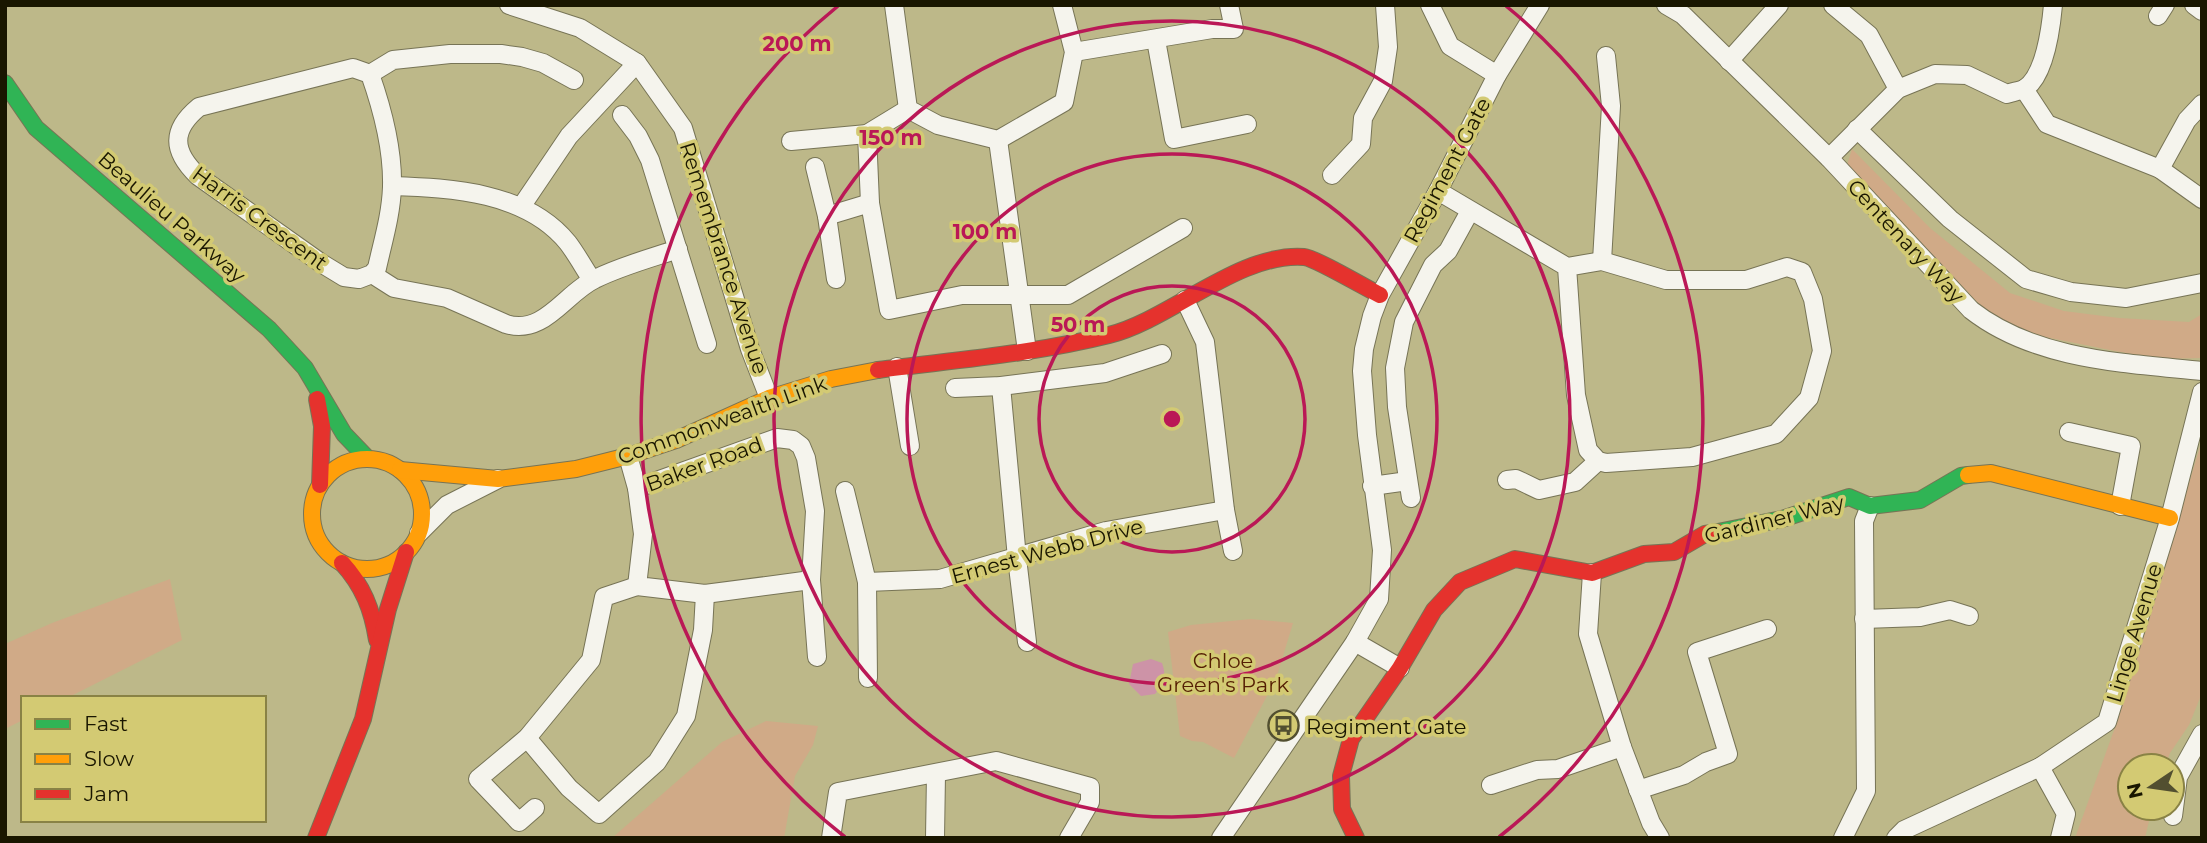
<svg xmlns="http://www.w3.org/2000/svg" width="2207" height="843" font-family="Montserrat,sans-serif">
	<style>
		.green { fill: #d0aa87 }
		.water { fill: #cd93a7 }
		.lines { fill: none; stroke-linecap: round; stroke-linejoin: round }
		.street-casing { stroke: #777456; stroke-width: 20 }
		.fast-casing { stroke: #777456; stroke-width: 18 }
		.slow-casing { stroke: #777456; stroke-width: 18 }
		.jam-casing { stroke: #777456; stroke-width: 18 }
		.street { stroke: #f5f4ed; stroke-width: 18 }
		.fast { stroke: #30b455; stroke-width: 16 }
		.slow { stroke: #ff9f0a; stroke-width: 16 }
		.jam { stroke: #e5322d; stroke-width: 16 }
		.ring { fill: none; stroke: #ba1856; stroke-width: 3.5 }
		.labels { text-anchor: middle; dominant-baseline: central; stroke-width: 7; stroke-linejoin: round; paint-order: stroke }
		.street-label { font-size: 21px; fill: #191600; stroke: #d3ca73 }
		.park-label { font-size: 21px; fill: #541e03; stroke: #d3ca73 }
		.poi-label { font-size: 21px; fill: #191600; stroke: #d3ca73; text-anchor: start }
		.centre { fill: #ba1856; stroke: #d3ca73; stroke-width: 3.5 }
		.ring-label { font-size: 21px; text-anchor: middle; font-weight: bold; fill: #ba1856; stroke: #d3ca73; stroke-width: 7; stroke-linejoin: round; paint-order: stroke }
	</style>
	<rect width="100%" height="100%" fill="#bdb889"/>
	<!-- green -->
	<g class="green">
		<path d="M1852,149L1930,228L2010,293L2064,311L2119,318L2189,322L2202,314V358L2161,359L2115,351L2045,337L2007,324L1979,304L1847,165Z"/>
		<path d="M2202,440V693L2189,725L2170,753L2165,766H2130V808H2152L2145,838H2075L2117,722Z"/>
		<path d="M170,579L182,640L67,698H23V720L5,729V644L52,623Z"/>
		<path d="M1251,619L1293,623L1276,679L1234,758L1203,742L1192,741L1180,736L1168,632L1191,625Z"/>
		<path d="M766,721L818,726L813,745L795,776L784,838H612L722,742Z"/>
	</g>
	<!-- water -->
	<path class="water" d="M1151,659L1162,663C1167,676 1163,684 1155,694L1141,696L1129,684L1133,664Z"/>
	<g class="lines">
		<defs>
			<g id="street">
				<path d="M509,5L580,28L637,63L683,128L750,349L769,398"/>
				<path d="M894,5L908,109L938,125L998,140L1064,102L1074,52L1062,5"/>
				<path d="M1430,5L1450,46L1497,75"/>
				<path d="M1666,5L1683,15L1829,158L1971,310C2035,360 2124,363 2202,371"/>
				<path d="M1833,5L1869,35L1898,89"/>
				<path d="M2194,5L2202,11"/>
				<path d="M2158,16L2165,5"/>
				<path d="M1156,40L1174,139L1247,124"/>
				<path d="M1074,52L1212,29H1234L1229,5"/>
				<path d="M1729,61L1779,5"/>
				<path d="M353,68L370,74C382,108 393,151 392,187C391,215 383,241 377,268L372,274L359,279L344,277L321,263L198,176C172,151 171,130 199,107Z"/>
				<path d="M370,74L393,60L450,54H501L522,57L543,63L574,80"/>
				<path d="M2024,89L2047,124L2160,169L2202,199"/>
				<path d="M622,115L638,136L650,160L707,344"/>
				<path d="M1857,129L1950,219L2026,279L2071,292L2126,298L2202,283"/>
				<path d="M867,134L870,203L889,310L962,295H1068L1183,228"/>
				<path d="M998,140L1027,351"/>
				<path d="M791,141L867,134L908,109"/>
				<path d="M1829,158L1898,89L1935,74L1967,75L2007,94C2012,92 2019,91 2024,89C2045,77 2051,27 2053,5"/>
				<path d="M815,167L827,216L836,279"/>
				<path d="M2160,169L2187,120L2202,104"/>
				<path d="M1332,175L1361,144L1363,118L1383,81L1388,47L1385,5"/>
				<path d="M392,186C452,188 527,192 568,243C577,255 584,268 592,280"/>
				<path d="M1438,191L1567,267L1602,261L1666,280H1746L1787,267L1802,272L1813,299L1822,351L1809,398L1776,434L1692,457L1606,463L1598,461L1588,450L1576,395L1567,267"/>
				<path d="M521,207L569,136L637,63"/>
				<path d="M827,216L870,203"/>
				<path d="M1602,261L1611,106L1606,56"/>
				<path d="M372,274L394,288L447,298L506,324C544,336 565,293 595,279C621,266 651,258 678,249"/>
				<path d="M1185,300L1205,342L1225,510L1233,551"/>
				<path d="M897,367L910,446"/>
				<path d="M1001,386L1017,558L1027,642"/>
				<path d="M955,388L1001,386L1105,373L1162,354"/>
				<path d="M2069,432L2131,446L2120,506"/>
				<path d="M628,456L637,488L643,534L637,586L705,594L811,580"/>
				<path d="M1507,480L1516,479L1539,490L1575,482L1598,461"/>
				<path d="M1372,486L1408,481"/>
				<path d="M637,488L777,438L793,440L801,446L806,458L815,511L811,580L817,657"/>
				<path d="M845,491L867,582L868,678"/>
				<path d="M1411,498L1397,407L1395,368L1404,322L1433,265L1448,251L1470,211"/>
				<path d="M419,533L447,505L498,479"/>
				<path d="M1592,573L1588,634L1622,747L1651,823L1660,838"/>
				<path d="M867,582L940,579L1106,531L1225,510"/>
				<path d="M1864,619L1920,617L1950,610L1969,616"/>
				<path d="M1355,642L1400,668"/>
				<path d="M527,738L569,788L599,814L657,762L686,716L703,630L705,594"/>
				<path d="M2040,767L2066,814L2060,838"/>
				<path d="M1491,785L1537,770L1558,769L1622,747"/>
				<path d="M1638,790L1684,775L1706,762L1728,754L1697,652L1767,629"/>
				<path d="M535,808L519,822L478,779L527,738L591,660L604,597L637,586"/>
				<path d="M2173,816L2178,777L2202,734"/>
				<path d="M831,838L838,792L996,761L1090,787V802L1069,838"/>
				<path d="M935,838L936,774"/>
				<path d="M1221,838L1355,642L1379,599L1382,550L1367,435L1362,371L1364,349L1372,316L1380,295L1438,191L1497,75L1540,5"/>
				<path d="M1843,838L1866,791L1864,521L1870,506"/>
				<path d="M1896,838L1904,830L2040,767L2107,722L2170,518L2202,392"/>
			</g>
			<g id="fast">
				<path d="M5,83L36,128L269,329L305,368L344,434L368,459"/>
				<path d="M1718,532L1782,519L1849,497L1870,506L1920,500L1961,476L1968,475"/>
			</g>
			<g id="slow">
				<circle cx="367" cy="514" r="55"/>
				<path d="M400,470L498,479L576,469L628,456L676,440L769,398L831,379L878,370"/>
				<path d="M1968,475L1991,473L2170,518"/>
			</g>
			<g id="jam">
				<path d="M878,370C955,360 1033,354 1109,335C1170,320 1239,252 1304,257C1315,258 1366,288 1380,295"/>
				<path d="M317,399L322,426L320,485"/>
				<path d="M342,563C363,586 372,609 377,640"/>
				<path d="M316,838L363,719L388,609L406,552"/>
				<path d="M1356,838L1342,809L1341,776L1351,739L1400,668L1434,610L1460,582L1515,559L1592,573L1644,554L1674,552L1705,534L1718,532"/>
			</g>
		</defs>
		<!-- street casing -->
		<use href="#street" class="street-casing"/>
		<!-- fast casing -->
		<use href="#fast" class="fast-casing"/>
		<!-- slow casing -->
		<use href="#slow" class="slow-casing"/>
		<!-- jam casing -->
		<use href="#jam" class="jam-casing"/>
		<!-- street -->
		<use href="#street" class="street"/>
		<!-- fast -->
		<use href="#fast" class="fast"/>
		<!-- slow -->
		<use href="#slow" class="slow"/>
		<!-- jam -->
		<use href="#jam" class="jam"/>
	</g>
	<!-- distance rings -->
	<g class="ring">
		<circle cx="1172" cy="419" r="133"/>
		<circle cx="1172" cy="419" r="265"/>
		<circle cx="1172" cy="419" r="398"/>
		<path d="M845 837A531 531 0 0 1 838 6M1506 6A531 531 0 0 1 1499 837"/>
	</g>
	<!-- icons -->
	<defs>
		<symbol id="bus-ring" viewBox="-11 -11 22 22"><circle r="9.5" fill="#d3ca73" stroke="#524f30" stroke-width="1.5"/><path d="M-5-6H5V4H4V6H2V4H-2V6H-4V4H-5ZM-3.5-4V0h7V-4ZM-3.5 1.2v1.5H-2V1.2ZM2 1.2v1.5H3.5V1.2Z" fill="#524f30"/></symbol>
	</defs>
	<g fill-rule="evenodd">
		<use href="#bus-ring" x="1266" y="708" width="35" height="35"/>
	</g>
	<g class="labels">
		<!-- street labels -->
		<g class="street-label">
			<text transform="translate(1447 170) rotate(-62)">Regiment Gate</text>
			<text transform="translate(172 217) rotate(41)">Beaulieu Parkway</text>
			<text transform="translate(260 218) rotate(36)">Harris Crescent</text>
			<text transform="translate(1906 241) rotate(47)">Centenary Way</text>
			<text transform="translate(724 258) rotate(72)">Remembrance Avenue</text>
			<text transform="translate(722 420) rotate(-20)">Commonwealth Link</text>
			<text transform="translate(704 464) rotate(-20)">Baker Road</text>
			<text transform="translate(1774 519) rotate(-14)">Gardiner Way</text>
			<text transform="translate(1047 551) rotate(-15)">Ernest Webb Drive</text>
			<text transform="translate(2134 633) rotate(-73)">Linge Avenue</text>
		</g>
		<!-- park labels -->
		<g class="park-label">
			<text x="1223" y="660">Chloe<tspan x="1223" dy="24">Green's Park</tspan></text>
		</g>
		<!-- poi labels -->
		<g class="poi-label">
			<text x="1306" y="726">Regiment Gate</text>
		</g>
	</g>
	<circle cx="1172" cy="419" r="10" class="centre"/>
	<g class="ring-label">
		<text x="797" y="51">200 m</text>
		<text x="891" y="145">150 m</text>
		<text x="985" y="239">100 m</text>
		<text x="1078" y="332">50 m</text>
	</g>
	<!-- border -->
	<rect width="2207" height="843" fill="none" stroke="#191600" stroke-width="14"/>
	<!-- legend -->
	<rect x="21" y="696" width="245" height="126" fill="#d3ca73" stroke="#898245" stroke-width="2"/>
	<rect x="35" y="719" width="35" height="10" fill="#30b455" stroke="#898245" stroke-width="2"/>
	<text x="84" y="731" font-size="21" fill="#191600">Fast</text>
	<rect x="35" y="754" width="35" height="10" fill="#ff9f0a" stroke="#898245" stroke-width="2"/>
	<text x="84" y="766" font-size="21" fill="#191600">Slow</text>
	<rect x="35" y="789" width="35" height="10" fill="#e5322d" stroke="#898245" stroke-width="2"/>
	<text x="84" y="801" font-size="21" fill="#191600">Jam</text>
	<!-- north arrow -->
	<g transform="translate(2151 787) rotate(257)"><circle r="33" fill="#d3ca73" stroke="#898245" stroke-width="2"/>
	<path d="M0-5L12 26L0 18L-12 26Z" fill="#524f30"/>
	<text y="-10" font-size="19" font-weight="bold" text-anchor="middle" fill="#191600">N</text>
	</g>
</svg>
